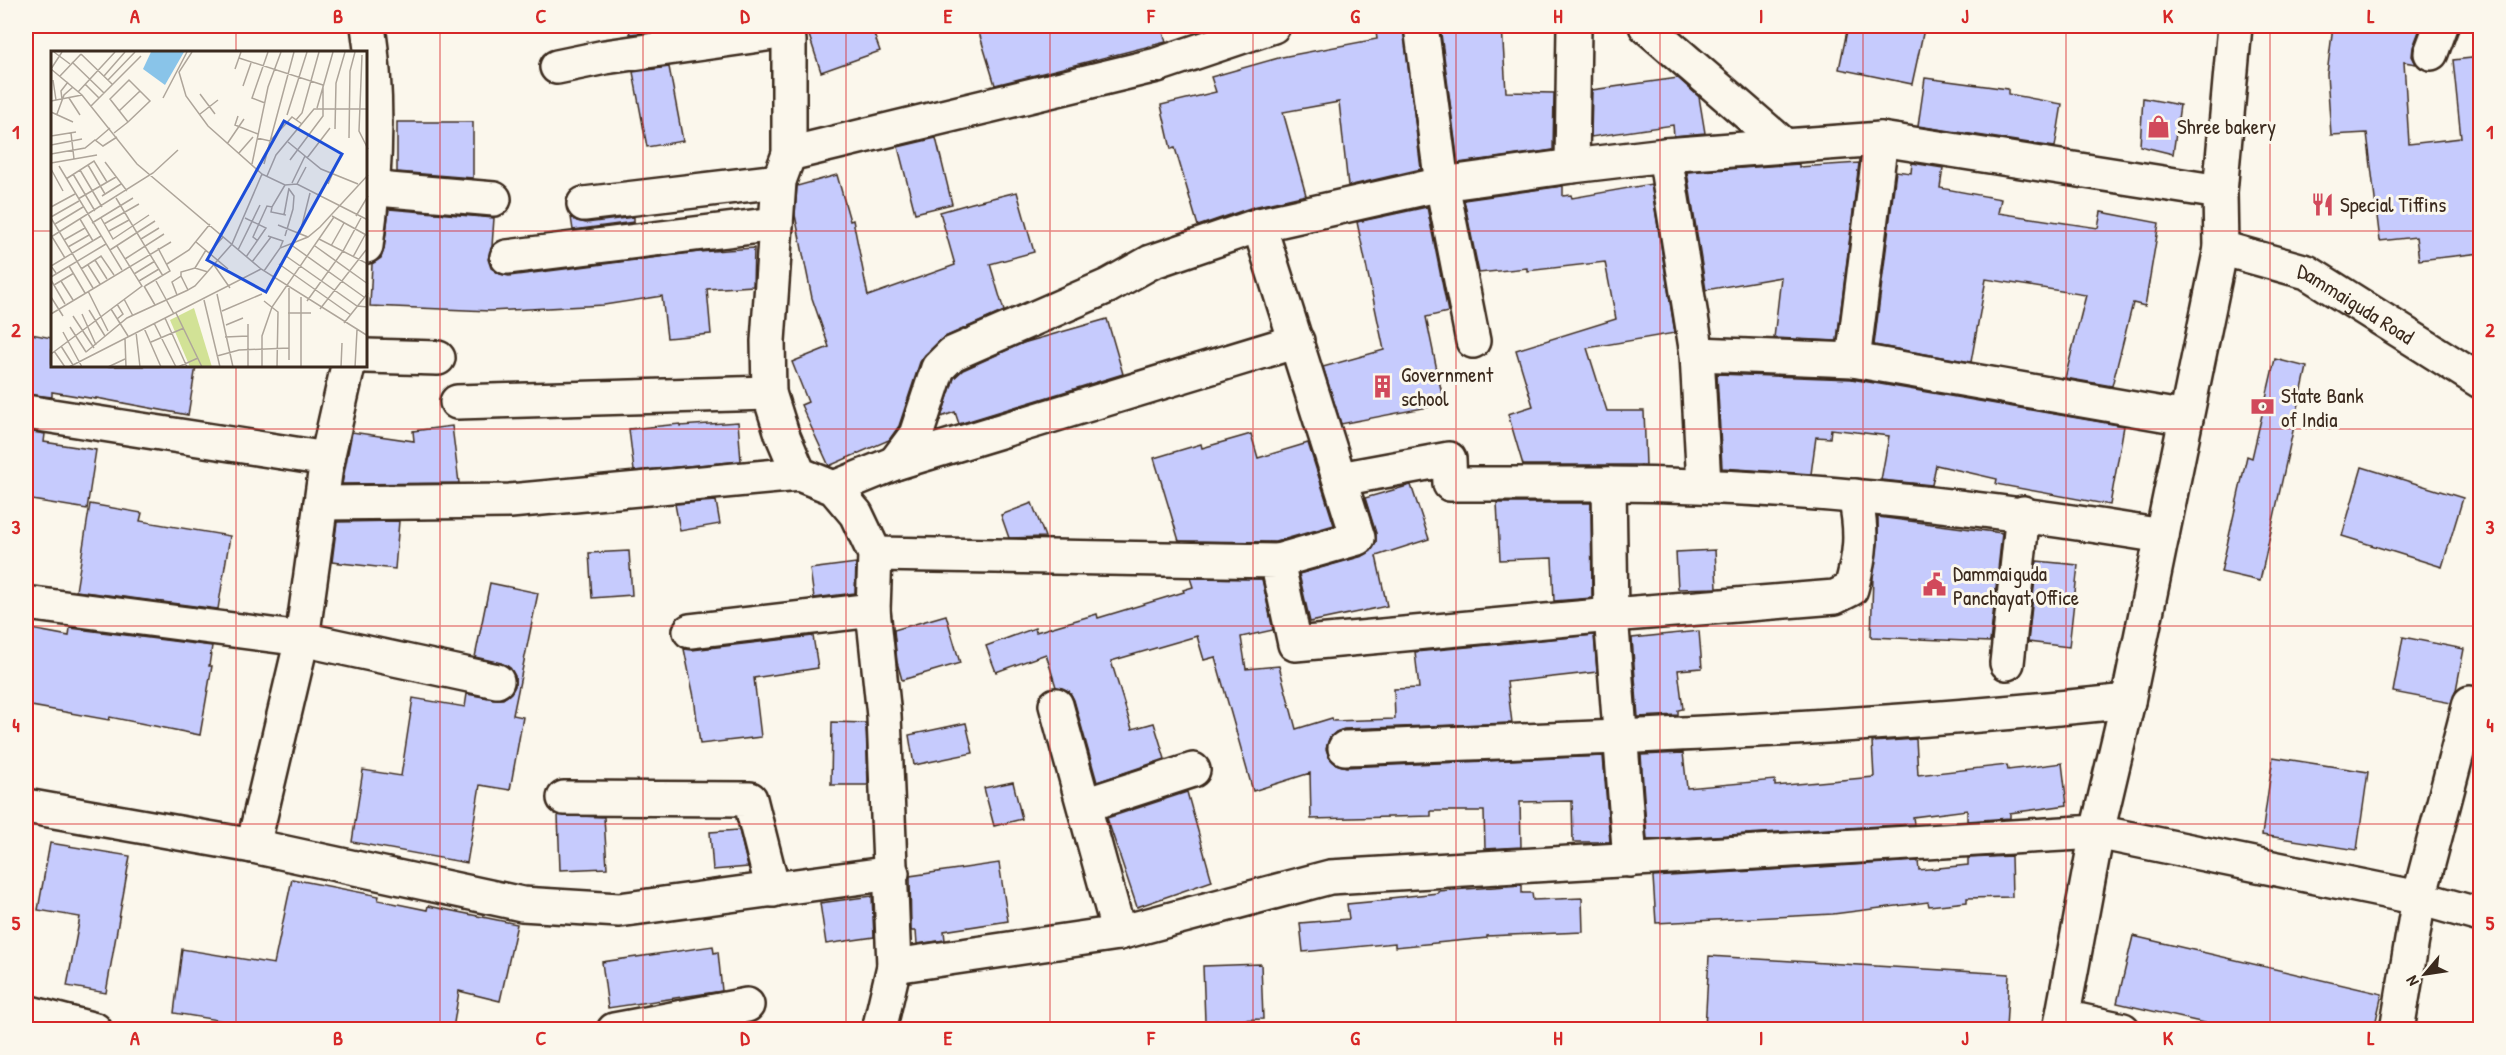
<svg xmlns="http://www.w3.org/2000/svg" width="2506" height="1055" font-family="'Patrick Hand',sans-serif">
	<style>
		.building { fill: #c6cbfd; stroke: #3b2a1e; stroke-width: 1.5 }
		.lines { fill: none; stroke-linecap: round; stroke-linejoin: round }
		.minor-casing { stroke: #3b2a1e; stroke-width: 38 }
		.minor { stroke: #fbf7ec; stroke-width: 33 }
		.grid { fill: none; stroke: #d62828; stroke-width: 1.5; stroke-opacity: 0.55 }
		.labels { text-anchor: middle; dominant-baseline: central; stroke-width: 6; stroke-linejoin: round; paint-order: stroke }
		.poi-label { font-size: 21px; fill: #3b2a1e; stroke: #fbf7ec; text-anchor: start }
		.street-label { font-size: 21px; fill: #3b2a1e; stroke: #fbf7ec }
		.inset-road { fill: none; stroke: #aea59a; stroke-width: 1.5 }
		.view { fill: #1d4ed8; fill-opacity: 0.15; stroke: #1d4ed8; stroke-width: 3 }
		.inset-edge { fill: none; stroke: #3b2a1e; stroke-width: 3 }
		.neatline { fill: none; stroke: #d62828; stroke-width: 2 }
		.grid-label { font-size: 20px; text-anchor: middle; font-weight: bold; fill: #d62828 }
	</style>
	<rect width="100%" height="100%" fill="#fbf7ec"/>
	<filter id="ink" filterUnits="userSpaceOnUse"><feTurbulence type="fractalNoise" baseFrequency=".0167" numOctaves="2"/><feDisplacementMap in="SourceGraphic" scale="12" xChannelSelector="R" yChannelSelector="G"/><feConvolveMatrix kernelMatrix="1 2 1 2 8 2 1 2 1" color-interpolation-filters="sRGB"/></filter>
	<g filter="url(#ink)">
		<!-- building -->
		<g class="building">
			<path d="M628,26H661L662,30L630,34Z"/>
			<path d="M806,26H871L880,51L821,72Z"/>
			<path d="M977,26H1044L1047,33L1073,26H1161L1166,42L995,85Z"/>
			<path d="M1375,26H1403L1421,169L1348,186L1339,102L1283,112L1306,195L1253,207L1198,226L1175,148L1171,149L1161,105L1216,92L1211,77L1282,57L1377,39Z"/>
			<path d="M1440,26H1502L1506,92L1554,93L1553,150L1458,163Z"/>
			<path d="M1848,26H1909L1924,29L1912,84L1839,69Z"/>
			<path d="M2333,26H2421L2413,47L2412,56L2416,64L2404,62L2409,144L2461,138L2453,60L2481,57V253L2419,260L2416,237L2380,241L2367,133L2331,135L2327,74Z"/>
			<path d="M669,67L683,141L647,147L633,72Z"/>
			<path d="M1678,78L1699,97L1705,133L1674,136L1673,125L1591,137L1592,90Z"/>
			<path d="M1925,78L2008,89V94L2062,104L2055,147L1918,126Z"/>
			<path d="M2143,98L2180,105L2173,154L2140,146Z"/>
			<path d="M397,122H473V178L397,172Z"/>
			<path d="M936,138L952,204L915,213L898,147Z"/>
			<path d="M1859,163L1837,341L1774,338L1781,277L1706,290L1687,172L1799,164V167Z"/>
			<path d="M1912,163L1943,168L1940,188L2001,199L1998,213L2098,228L2101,212L2159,223L2145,306L2133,303L2112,386L2065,378L2086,295L1986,279L1971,362L1874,345L1896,171L1911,173Z"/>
			<path d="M837,175L850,221L853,220L868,296L955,265L940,212L972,203L1017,192L1034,252L990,264L1004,311L945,337L925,355L920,362L899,426L889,440L829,466L801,405L808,402L792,362L829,347L812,298L795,215L797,186Z"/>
			<path d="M1651,184L1675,333L1587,348L1607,411H1644L1646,465H1523L1508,414L1533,406L1516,350L1616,319L1605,262L1527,271V268L1479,273L1464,200L1563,186V196L1571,195L1572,198Z"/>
			<path d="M1427,207L1448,312L1426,317L1444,404L1341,424L1323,367L1384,350L1357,222Z"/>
			<path d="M389,209L494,218L492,246L488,259L491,268L500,274L509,276L699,252L754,248L753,286L707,289L711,334L667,338L662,296L604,305L490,311L370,306L372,264L381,258L384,249Z"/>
			<path d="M571,217L577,221L586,223L634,217V222L573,230Z"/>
			<path d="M1107,319L1123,374L959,424L955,412L941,417L954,378L963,370L1023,343Z"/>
			<path d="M26,333L52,338V366H196L188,415L96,398V399L52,392V397L26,394Z"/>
			<path d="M2275,359L2307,367L2260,581L2221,572L2247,456L2252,458Z"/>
			<path d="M1717,374L1851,379L2124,426L2110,505L1996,484L1997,479L1936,465L1932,485L1881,480L1889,436L1831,429L1830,438L1816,437L1811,474L1722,468Z"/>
			<path d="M738,422L741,461L634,471L629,429L680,424V426Z"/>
			<path d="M452,426L459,483L342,484L352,432L414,441L413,431Z"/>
			<path d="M26,431L45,434L44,442L96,450L87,509L26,499Z"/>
			<path d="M1251,434L1258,458L1308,443L1334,525L1275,542L1179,541L1154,458L1201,444L1202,448Z"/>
			<path d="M2362,467L2463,498L2442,567L2342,536Z"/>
			<path d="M1411,485L1429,539L1376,556L1387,606L1310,622L1299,574L1363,556L1371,551L1376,543V533L1365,498Z"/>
			<path d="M716,501L720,524L680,531L675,504Z"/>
			<path d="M1032,503L1045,537L1009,538L1001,515Z"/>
			<path d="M1497,503H1591L1592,598L1554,601L1552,558L1500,560Z"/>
			<path d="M90,504L142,513L140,521L230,536L218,609L76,591Z"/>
			<path d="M1878,517L2002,533L1990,642L1871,637L1873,577L1878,543Z"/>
			<path d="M399,521L395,569L332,562L337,522Z"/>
			<path d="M1715,550L1717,588L1678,589L1676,552Z"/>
			<path d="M629,551L632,595L592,598L589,553Z"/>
			<path d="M2037,561L2078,565L2069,647L2028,642Z"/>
			<path d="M856,563L855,593L814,598L810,569Z"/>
			<path d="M1190,578L1262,579L1273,630L1241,637L1246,669L1279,666L1296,729L1332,718L1333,721L1395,719L1394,689L1419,688L1415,652L1594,635L1597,672L1507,682L1512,723L1344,729L1336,732L1329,739L1326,749L1329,757L1336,764L1346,767L1603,756L1610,842H1573L1572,801L1520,802L1521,847L1485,849L1484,811H1431V816L1311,819L1310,773L1253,791L1215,657L1204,660L1197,636L1111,661L1132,729L1154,723L1165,759L1097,782L1074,700L1069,691L1056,687L1046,654L996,672L986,646L1035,628L1036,632L1097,614L1098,618L1184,592L1183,590L1193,587Z"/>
			<path d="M490,583L538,593L513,715L523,717L510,790L480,785L467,863L352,842L363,770L401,776L413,698L465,707L467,694L494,699H503L511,693L515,686V676L510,668L501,663L475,657Z"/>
			<path d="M946,615L960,663L902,680L897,662L894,630Z"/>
			<path d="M26,628L69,636L70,628L212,646L209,666H212L200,735L110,717L109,720L26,705Z"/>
			<path d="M1699,631L1702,668L1678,670L1683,709L1678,710V715L1638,717L1632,638Z"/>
			<path d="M813,636L818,668L754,678L761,737L700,744L694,697L684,649L692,650Z"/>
			<path d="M2403,637L2464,649L2456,690L2451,703L2393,692Z"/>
			<path d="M832,722L866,723L868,785H831Z"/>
			<path d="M966,723L973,753L914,765L909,735Z"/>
			<path d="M1916,739L1918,775L2007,765L2008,770L2062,763L2067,805L2010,813V818L1967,821V810L1913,817L1914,824L1647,840L1641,755L1683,753L1687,788L1775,780V786L1874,777L1872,742Z"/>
			<path d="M2273,757L2368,772L2357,850L2262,835Z"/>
			<path d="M1013,782L1022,819L994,826L984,788Z"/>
			<path d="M1187,792L1212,881L1137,907L1107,818Z"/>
			<path d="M558,815L604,817L607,868L560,870Z"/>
			<path d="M739,830L748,867L713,870L710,832Z"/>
			<path d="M50,843L130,856L106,993L67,986L80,917L38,910Z"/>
			<path d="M2011,856L2012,897L1967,898V902L1929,906L1928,902L1833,914L1656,923L1653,877L1918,861L1919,870L1968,865V858Z"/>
			<path d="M999,863L1008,921L944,931L945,940L917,944L916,931H911L910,876Z"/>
			<path d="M292,879L379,896L378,900L427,910L428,906L517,924L500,1001L459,991L453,1029H272L174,1013L182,949L274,964Z"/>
			<path d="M1522,885V893H1532L1533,900L1582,898L1583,932L1487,936V938L1395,947V943L1303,952L1300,923L1349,919L1347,904L1390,900V898L1438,893V891Z"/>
			<path d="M872,896L874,937L826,944L820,903Z"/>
			<path d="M2133,936L2382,994L2374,1029H2231L2117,1003Z"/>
			<path d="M713,946L714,953L718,952L722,991L608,1008L602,962Z"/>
			<path d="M1709,956L2009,974L2006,1029H1705Z"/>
			<path d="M1261,964L1263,1019L1205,1021L1203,966Z"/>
		</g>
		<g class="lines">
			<defs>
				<g id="minor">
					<path d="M787,26L789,41V154L779,181L768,341L769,393L782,434L799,474L834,488L856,514L875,554L873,610L884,716L894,966L1119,933L1330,877L2097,832L2419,898L2480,915"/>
					<path d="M1421,26L1442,184L1473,341"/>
					<path d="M1574,26L1572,166L1665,155"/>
					<path d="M1646,26L1785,146L1881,139L2220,192"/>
					<path d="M2431,53L2441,26"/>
					<path d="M557,67L605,57L787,31"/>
					<path d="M789,154L1157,65L1273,26"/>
					<path d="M366,188L494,199"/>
					<path d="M584,204L779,181"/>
					<path d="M1259,225L1358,538L1277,561"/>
					<path d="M366,246C376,173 379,99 368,26"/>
					<path id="s1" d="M2221,248L2307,272L2480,381"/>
					<path d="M507,257L776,224"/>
					<path d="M1697,354L1853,360L2186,418"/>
					<path d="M366,356L438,358"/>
					<path d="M1853,360L1881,139"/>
					<path d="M457,402L769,393"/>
					<path d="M26,412L327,459"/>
					<path d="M895,463L916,435L938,368L952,354L1108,286L1151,262L1259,225L1442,184L1572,166"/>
					<path d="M1340,479L1449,459L1450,484H1609"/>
					<path d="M1704,485L1697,354L1665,155L1785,146"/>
					<path d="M834,488L895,463L1297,341"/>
					<path d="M321,503L510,501L799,474"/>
					<path d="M875,554L1277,561L1295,644L1611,615L1835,597L1851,589C1861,553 1863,533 1855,496"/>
					<path d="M26,603L302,639L497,681"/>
					<path d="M690,631L873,610"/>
					<path d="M2007,663L2023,513"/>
					<path d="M1056,705L1119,933"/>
					<path d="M1345,748C1606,738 1868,729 2128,701"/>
					<path d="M564,798L750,799L773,890"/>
					<path d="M1085,805L1193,770"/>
					<path d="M26,806L253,846L522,904L619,910L892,873"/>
					<path d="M253,846L302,639L327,459L348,366"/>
					<path d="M1630,860L1611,615L1609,484C1795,485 1978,506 2162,536"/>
					<path d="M26,1012L95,1030"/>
					<path d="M2063,1017L2123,1030"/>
					<path d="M614,1030L747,1005"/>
					<path d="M879,1030L894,966"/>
					<path d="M2060,1030L2097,832L2128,701L2221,248L2220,192L2235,26"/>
					<path d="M2397,1030L2419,898L2470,703"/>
				</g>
			</defs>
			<!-- minor casing -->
			<use href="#minor" class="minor-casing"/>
			<!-- minor -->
			<use href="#minor" class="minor"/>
		</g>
	</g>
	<!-- grid -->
	<path class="grid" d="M236,26V52M440,26V1030M643,26V1030M846,26V1030M1050,26V1030M1253,26V1030M1456,26V1030M1660,26V1030M1863,26V1030M2066,26V1030M2270,26V1030M26,231H52M366,231H2480M236,366V1030M26,429H2480M26,626H2480M26,824H2480"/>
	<!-- icons -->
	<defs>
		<symbol id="shop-bare" viewBox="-9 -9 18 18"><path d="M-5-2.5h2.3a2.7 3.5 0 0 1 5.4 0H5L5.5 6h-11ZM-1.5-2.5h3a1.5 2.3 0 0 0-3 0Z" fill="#d1495b" stroke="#fbf7ec" stroke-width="2.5" paint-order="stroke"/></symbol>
		<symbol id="restaurant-bare" viewBox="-9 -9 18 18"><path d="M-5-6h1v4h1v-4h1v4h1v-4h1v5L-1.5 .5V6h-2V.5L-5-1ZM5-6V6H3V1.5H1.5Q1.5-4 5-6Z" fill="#d1495b" stroke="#fbf7ec" stroke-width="2.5" paint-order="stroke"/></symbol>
		<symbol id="building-bare" viewBox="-9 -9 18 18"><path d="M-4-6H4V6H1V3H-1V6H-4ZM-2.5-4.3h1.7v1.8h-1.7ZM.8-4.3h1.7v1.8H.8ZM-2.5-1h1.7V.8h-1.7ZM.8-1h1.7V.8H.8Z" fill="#d1495b" stroke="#fbf7ec" stroke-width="2.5" paint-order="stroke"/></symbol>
		<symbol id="bank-bare" viewBox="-9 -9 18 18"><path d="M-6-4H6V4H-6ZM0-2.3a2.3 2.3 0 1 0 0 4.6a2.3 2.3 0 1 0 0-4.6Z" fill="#d1495b" stroke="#fbf7ec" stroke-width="2.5" paint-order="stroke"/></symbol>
		<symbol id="civic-bare" viewBox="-9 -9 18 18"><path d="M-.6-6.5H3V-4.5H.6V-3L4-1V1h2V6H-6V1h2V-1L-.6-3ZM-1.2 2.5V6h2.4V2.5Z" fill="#d1495b" stroke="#fbf7ec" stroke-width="2.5" paint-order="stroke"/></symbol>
	</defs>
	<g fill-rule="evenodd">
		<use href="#shop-bare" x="2142" y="110" width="33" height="33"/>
		<use href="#restaurant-bare" x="2306" y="188" width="33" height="33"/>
		<use href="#building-bare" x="1366" y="370" width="33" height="33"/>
		<use href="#bank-bare" x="2246" y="390" width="33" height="33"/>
		<use href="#civic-bare" x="1918" y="568" width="33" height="33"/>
	</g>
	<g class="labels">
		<!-- poi labels -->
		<g class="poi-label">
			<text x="2177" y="126">Shree bakery</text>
			<text x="2340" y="204">Special Tiffins</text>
			<text x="1401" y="374">Government<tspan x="1401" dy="24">school</tspan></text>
			<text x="2281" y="395">State Bank<tspan x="2281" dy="24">of India</tspan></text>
			<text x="1953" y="573">Dammaiguda<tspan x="1953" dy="24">Panchayat Office</tspan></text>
		</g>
		<!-- street labels -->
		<g class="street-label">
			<text stroke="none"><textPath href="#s1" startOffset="147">Dammaiguda Road</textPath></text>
		</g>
	</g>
	<!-- overview -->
	<g transform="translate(51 51)">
		<rect width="316" height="316" fill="#fbf7ec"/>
		<path d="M143,257L161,316H139L119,269Z" fill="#d2e296"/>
		<path d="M100,1H133L114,34L92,18Z" fill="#89c4e9"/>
		<path class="inset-road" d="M3,1L19,13M141,1L128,21L135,45L157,75L211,123M30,3L61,33M311,4L308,80L317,98M188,7L272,34M21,11L53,42M0,18L31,44L86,113L210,218L317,285M0,18L11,1M184,18L190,1M9,25L30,3M53,25L74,1M2,29L5,49M57,29L84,1M34,33L48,47M192,35L200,12M27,41L64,1M149,43L164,63M18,47L29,64M112,47L136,1M11,48L10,40L17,31M0,50L31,44M214,52L201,47L217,1M40,55L90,5M266,57L282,1M68,60L89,40M0,61L22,71M6,63L13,44L22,36M149,63L167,49M236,64L256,1M187,65L184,74L207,83M245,69L251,62L268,1M284,78L285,32L294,1M20,82L23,108M63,82L77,71L99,50L78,29L59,48L77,71M0,85L25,81M206,87L219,90L241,66L251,73M298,87L299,20L304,1M45,89L59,77M237,91L270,118L307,133M176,93L193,68M0,94L31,88M188,102L202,86M0,103L34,97L44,89L52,95L66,86M256,107L279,77M239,109L272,65V34M54,111L76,140M0,112L46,104M201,113L217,36L230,1M213,113L243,1M37,114L54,143M8,115L71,219M0,118L12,140M29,119L51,156M22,123L44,160M216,125L225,104L263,58H317M15,128L43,110L56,131M241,132L254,105M246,133L255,116M277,133L285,115M197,137L206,118M51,145L70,133M65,147L112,225M27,148L65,126M0,156L24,143M221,156L220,161L235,164M233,164L238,137M281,165L317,185M305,165L317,145M0,166L28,150M0,167L42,237M50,167L62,188L98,164M194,167L215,177L195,206M29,168L42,190M41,172L82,147M4,173L32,156M53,173L88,153M227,174L257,186M58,180L78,169M249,182L259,142M0,184L14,207M217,185L232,190L229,197M234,185L242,158L243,145L238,138M0,186L102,122L127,99M90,188L108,177M268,188L317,213M13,189L34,177M207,190L202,186L216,155L221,156L234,134M145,191L177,218M239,193L313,246M264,195L317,233M280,195L293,172M17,196L38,184M59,199L104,170M187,199L209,154M158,202L172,186M235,205L306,255L317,256M302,206L314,184M74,208L113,183M44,209L56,228M201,211L220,186M116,213L138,199L159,173M228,213L300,264M37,214L49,233M163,214L179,237M18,215L34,242M144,217L155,199M30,218L50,205L63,224M213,220L229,197L257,186L269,176L317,124M5,222L0,215L50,185M83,223L104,210M130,225L137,239L144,235L181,193L211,123L234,134L246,133L317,169M0,226L55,193M0,229L14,253M10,230L22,249M88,230L108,218M105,230L123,263M3,234L23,222M93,235L104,254M94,235L119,220L107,197M238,237V309M37,240L57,280M166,243L182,316M126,244L121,231L130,225V221L144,217L157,221M0,246L12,265M250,246V316M73,248L82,265M153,249L169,316M213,250L227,261L226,316M256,250L292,200L310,167M66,253L72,263L66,268M60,258L77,285M269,258L315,199M38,259L54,285M171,260L211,243M125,262L151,316M237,262H260M0,263L120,191M31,263L45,294M22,265L43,297M114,267L136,316M103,272L125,316M293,272L317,242M175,274L192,267M19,276L35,301M93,277L110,316M12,281L31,316M85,281L89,316M174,286L197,285M74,288L75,316M100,291L133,277M10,295L22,314M3,300L14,316M35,301L76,267L137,239M0,303L91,235L66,195M166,305L188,299L238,297M18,316L210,218M57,316L74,308M127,316L147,307M197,316V273M211,316V285L221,256L283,166M290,316L291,292M304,316L306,279"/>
		<path class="view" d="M233,70L291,103L215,241L156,209Z"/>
		<rect width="316" height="316" class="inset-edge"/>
	</g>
	<!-- margin -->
	<rect width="2506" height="1055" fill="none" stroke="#fbf7ec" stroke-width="66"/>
	<!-- north arrow -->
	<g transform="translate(2425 974) rotate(241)" stroke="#fbf7ec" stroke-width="4.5" paint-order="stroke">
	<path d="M0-4.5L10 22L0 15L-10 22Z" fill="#3b2a1e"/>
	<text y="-9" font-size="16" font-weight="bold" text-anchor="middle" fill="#3b2a1e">N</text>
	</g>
	<rect x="33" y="33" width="2440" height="989" class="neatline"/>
	<g class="grid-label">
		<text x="135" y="23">A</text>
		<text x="338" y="23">B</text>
		<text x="541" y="23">C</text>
		<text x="745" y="23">D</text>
		<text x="948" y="23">E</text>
		<text x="1151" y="23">F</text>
		<text x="1355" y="23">G</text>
		<text x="1558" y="23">H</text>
		<text x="1761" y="23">I</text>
		<text x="1965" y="23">J</text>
		<text x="2168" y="23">K</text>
		<text x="2371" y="23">L</text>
		<text x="16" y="139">1</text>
		<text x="2490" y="139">1</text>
		<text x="16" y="337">2</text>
		<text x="2490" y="337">2</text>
		<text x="16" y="534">3</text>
		<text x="2490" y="534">3</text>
		<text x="16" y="732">4</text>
		<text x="2490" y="732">4</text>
		<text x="16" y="930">5</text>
		<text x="2490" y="930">5</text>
		<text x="135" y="1045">A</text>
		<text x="338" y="1045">B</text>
		<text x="541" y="1045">C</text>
		<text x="745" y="1045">D</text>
		<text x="948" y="1045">E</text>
		<text x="1151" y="1045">F</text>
		<text x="1355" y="1045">G</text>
		<text x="1558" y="1045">H</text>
		<text x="1761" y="1045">I</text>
		<text x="1965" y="1045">J</text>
		<text x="2168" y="1045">K</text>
		<text x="2371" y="1045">L</text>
	</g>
</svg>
